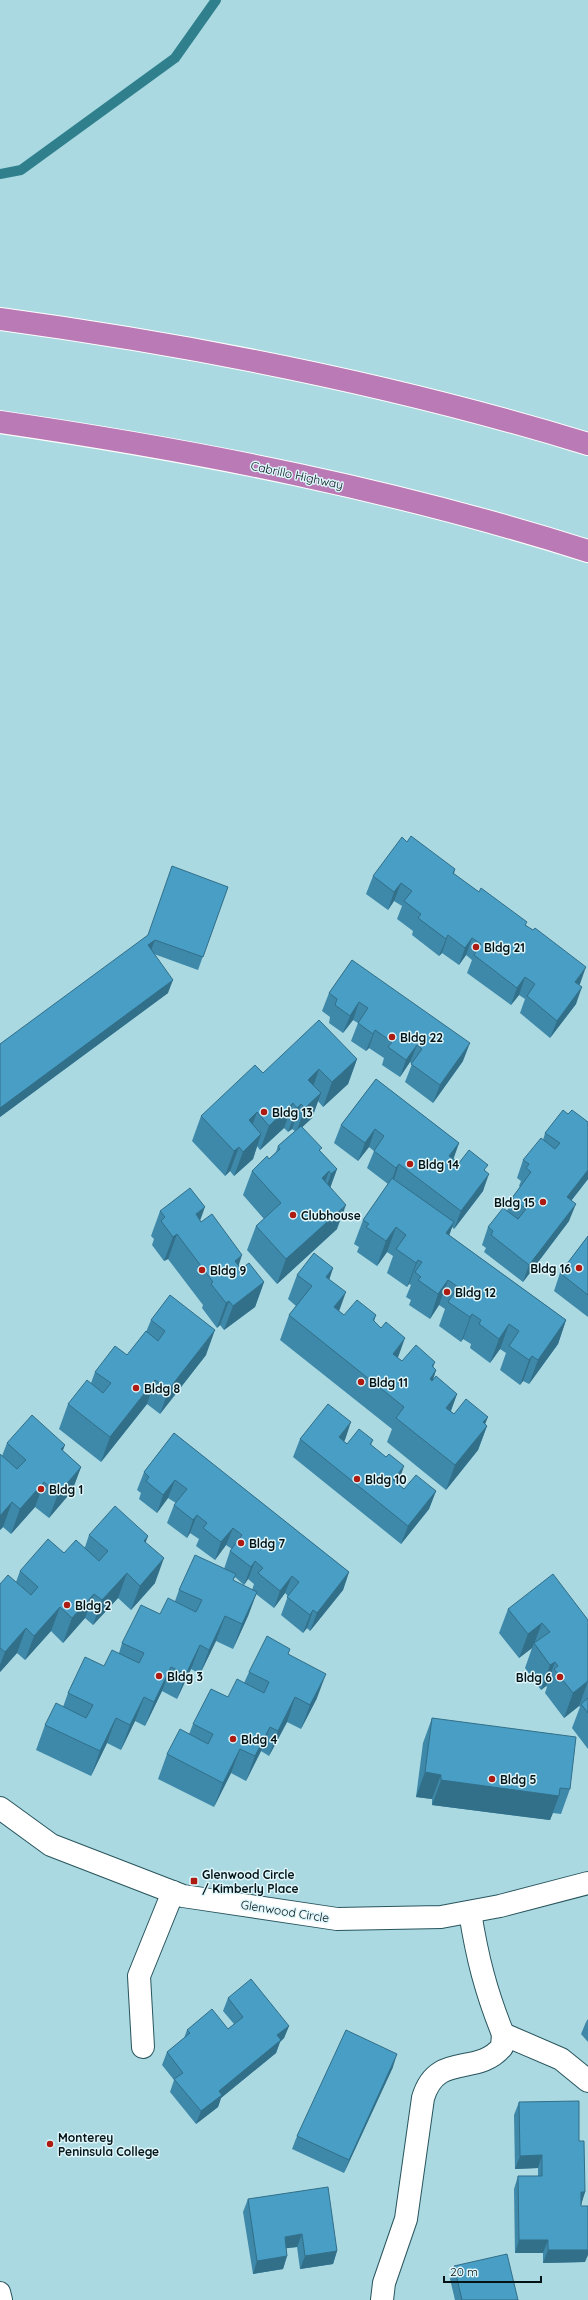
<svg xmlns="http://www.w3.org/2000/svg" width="588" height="2300" font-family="Quicksand,sans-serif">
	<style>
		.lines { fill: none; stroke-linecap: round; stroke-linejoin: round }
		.stream { stroke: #2f808c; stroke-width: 10 }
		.service-casing { stroke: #29555d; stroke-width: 22 }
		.minor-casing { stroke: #29555d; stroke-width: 24 }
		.motorway-casing { stroke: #fff; stroke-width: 24 }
		.service { stroke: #fff; stroke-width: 20 }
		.minor { stroke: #fff; stroke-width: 22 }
		.motorway { stroke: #ba7ab5; stroke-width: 22 }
		.wall { fill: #3e88a9; fill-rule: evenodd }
		.shaded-wall { fill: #326f89 }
		.building { fill: #489ec4; stroke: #326f89 }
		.poi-dot { fill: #ad1c12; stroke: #def5fa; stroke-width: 1.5 }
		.labels { text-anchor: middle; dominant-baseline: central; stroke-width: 3; stroke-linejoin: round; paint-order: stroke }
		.street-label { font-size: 12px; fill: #031316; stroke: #def5fa }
		.poi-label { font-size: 12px; font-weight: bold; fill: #031316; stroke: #def5fa; text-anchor: start }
	</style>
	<rect width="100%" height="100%" fill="#aad9e2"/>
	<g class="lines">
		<!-- stream -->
		<path class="stream" d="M0,174L21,170L175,58L216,0"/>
		<defs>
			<path id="service" d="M0,2292L2,2300"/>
			<g id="minor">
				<path d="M0,1808L51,1845L183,1896L337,1919L441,1917L500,1906L588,1883"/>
				<path d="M470,1912C477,1957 486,1992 503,2034"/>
				<path d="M143,2047L139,1976L173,1892"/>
				<path d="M382,2300L384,2283L406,2219L423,2098C437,2051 477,2077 502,2047L503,2034L561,2059L588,2081"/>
			</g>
			<g id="motorway">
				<path d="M0,319C199,346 396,385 588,444"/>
				<path d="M0,422C199,451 396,490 588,551"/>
			</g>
		</defs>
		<!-- service casing -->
		<use href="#service" class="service-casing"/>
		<!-- minor casing -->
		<use href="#minor" class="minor-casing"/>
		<!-- motorway casing -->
		<use href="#motorway" class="motorway-casing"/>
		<!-- service -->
		<use href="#service" class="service"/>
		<!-- minor -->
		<use href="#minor" class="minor"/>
		<!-- motorway -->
		<use href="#motorway" class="motorway"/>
	</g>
	<!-- wall -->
	<g class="wall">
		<path d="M407,842L455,869L454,874L479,892L526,925L579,985L576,1004L550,1038L520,1013L525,999L519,995L511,1005L467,973L472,960L466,955L459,965L442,953L439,956L412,935L413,931L397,919L402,906L394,901L388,910L366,894L373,876Z"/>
		<path d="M228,887L198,970L154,954L168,993L0,1117V1044Z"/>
		<path d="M352,960L463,1061L433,1103L405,1082L412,1064L410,1062L400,1077L382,1065L384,1058L369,1048L366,1051L351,1041L358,1023L353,1020L343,1033L329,1023L330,1017L322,1011L329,993Z"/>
		<path d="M357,1059L348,1084L323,1107L318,1101L312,1118L302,1127L320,1151L337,1169L330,1187L337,1229L277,1284L247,1250L256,1226L264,1219L243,1195L252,1171L269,1159L276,1152L278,1146L295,1131L292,1129L288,1132L284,1128L260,1150L257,1146L253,1159L234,1176L230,1171L225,1176L192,1141L201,1116L263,1073Z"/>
		<path d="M376,1079L459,1143L453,1159L459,1163L486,1171L483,1191L454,1229L452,1227L449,1235L566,1320L558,1344L529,1384L523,1381L520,1385L500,1370L506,1353L500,1349L490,1363L470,1348L471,1344L463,1339L461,1342L439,1326L445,1309L439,1305L430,1319L409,1305L411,1300L406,1297L411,1285L409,1284L407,1287L387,1273L393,1256L387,1252L377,1266L357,1252L359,1247L354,1244L363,1220L388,1184L367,1168L374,1151L369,1147L358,1161L334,1143L341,1125Z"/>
		<path d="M568,1114L588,1122V1179L571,1201L569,1221L523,1282L484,1252L486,1248L482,1245L488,1227L507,1211L512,1198L520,1187L519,1186L521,1181L517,1178L523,1160L543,1140L545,1133Z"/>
		<path d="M160,1211L200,1221L241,1269L264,1282L255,1307L224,1330L220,1325L217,1328L202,1308L203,1305L168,1259L164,1261L152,1245L154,1239L151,1236Z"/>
		<path d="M588,1236V1317L554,1291L560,1273Z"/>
		<path d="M333,1268L329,1279L339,1311L344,1315H376L374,1322L398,1358L402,1361L435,1362L433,1368L436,1370L433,1380L457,1394L451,1411L454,1414L485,1424L487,1426L478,1450L446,1490L387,1442L392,1429L280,1340L289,1315L296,1306L288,1299L297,1275Z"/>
		<path d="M151,1320L206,1355L160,1414L147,1404L101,1462L59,1429L68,1404L91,1383L95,1372L127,1355L146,1332Z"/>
		<path d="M174,1433L349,1572L343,1590L310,1631L307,1628L303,1633L281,1615L288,1596L285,1593L274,1608L256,1594L248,1616L233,1649L216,1641L200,1674L191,1669L177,1699L162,1691L145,1726L135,1721L121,1750L107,1743L91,1776L36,1750L45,1725L63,1707L68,1693L104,1666L119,1653L122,1643L160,1614L175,1601L179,1590L224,1569L230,1551L232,1549L226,1545L215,1560L196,1546L199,1539L190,1533L187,1538L167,1523L174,1505L176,1503L168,1498L157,1513L139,1499L141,1493L137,1490L144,1472ZM235,1577L244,1585L248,1579L254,1584L252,1590L233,1580Z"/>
		<path d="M300,1439L345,1440L343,1441L347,1444L373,1440L371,1445L398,1484L404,1489L436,1491L429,1509L401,1544L293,1457Z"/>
		<path d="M7,1443L63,1451L81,1467L72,1491L49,1518L35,1507L11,1534L3,1527L0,1530V1454L2,1456Z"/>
		<path d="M89,1535L148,1536L145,1542L155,1583L131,1610L118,1598L93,1625L85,1618L63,1643L51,1631L25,1660L17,1653L0,1672V1584L16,1582L20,1571L64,1553L85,1547Z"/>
		<path d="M508,1609L588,1620V1749L572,1728L580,1707L579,1706L564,1718L545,1693L547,1687L546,1686L541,1690L525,1668L532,1648L519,1658L499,1633Z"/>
		<path d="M288,1654L317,1698L301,1729L287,1722L269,1756L261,1751L246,1781L231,1773L214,1807L158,1779L167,1754L189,1734L193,1724L228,1697L244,1683L249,1672Z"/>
		<path d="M432,1718L570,1789L561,1814L553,1813L550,1820L432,1805V1799L416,1797L423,1743Z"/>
		<path d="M228,1998L289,2026L284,2038L280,2042L276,2053L221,2098L218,2107L196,2124L170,2092L174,2080L162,2065L167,2052L184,2038L187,2030L228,2029L234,2024L223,2011Z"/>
		<path d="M588,2019V2042L581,2034L586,2022Z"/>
		<path d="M393,2067L344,2173L292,2149L297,2136Z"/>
		<path d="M519,2102L579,2141L585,2192L581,2204L585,2262L543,2263V2253H515L514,2189L518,2176H538V2168L515,2169L514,2115Z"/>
		<path d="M248,2199L337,2251L333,2264L300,2269L297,2247L286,2248L287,2256L283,2269L253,2274L243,2212Z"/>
		<path d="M454,2266L518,2300H455L450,2279Z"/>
	</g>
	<!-- shaded-wall -->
	<g class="shaded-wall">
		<path d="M401,883L394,901L388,910L394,892Z"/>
		<path d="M448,935L442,953L439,956L446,939Z"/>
		<path d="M472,938L466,955L459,965L465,948Z"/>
		<path d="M155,940L150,953L148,945Z"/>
		<path d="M586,967L580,984L569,999L575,982Z"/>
		<path d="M525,977L519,995L511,1005L517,988Z"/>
		<path d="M173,980L168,993L0,1117V1108Z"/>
		<path d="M582,987L576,1004L550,1038L557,1021Z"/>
		<path d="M359,1002L353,1020L343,1033L350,1016Z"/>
		<path d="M375,1030L369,1048L366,1051L373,1034Z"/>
		<path d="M470,1043L463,1061L433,1103L440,1085Z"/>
		<path d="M417,1045L410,1062L400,1077L406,1060Z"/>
		<path d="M357,1059L348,1084L323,1107L332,1082Z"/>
		<path d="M319,1069L311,1093L308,1080Z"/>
		<path d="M321,1093L312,1118L296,1133L305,1108Z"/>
		<path d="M293,1103L284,1128L260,1150L269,1126Z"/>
		<path d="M301,1104L292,1129L288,1132L297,1108Z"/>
		<path d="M257,1112L248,1137L249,1120Z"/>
		<path d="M375,1129L369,1147L358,1161L365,1143Z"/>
		<path d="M261,1134L253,1159L234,1176L243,1152Z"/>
		<path d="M459,1143L453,1160L449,1156Z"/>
		<path d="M239,1147L230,1171L225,1176L234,1151Z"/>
		<path d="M399,1164L393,1182L390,1186L396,1168Z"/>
		<path d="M337,1169L328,1194L322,1199L331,1174Z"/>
		<path d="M588,1170V1179L560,1215L567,1197Z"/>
		<path d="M329,1171L320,1196L322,1178Z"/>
		<path d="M489,1174L483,1191L454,1229L461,1211Z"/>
		<path d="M576,1204L569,1221L523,1282L529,1265Z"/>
		<path d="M346,1205L337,1229L277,1284L286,1259Z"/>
		<path d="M205,1207L196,1232V1214Z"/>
		<path d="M454,1222L445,1247L446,1233Z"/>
		<path d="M396,1227L387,1252L377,1266L386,1241Z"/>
		<path d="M177,1234L168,1259L164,1261L173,1237Z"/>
		<path d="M242,1255L234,1280L235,1261Z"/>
		<path d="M418,1260L409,1284L407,1287L416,1263Z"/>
		<path d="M333,1268L325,1293L326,1277Z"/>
		<path d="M448,1280L439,1305L430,1319L438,1294Z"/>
		<path d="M264,1282L255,1307L224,1330L233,1306Z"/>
		<path d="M346,1292L337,1317L334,1307Z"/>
		<path d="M229,1301L220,1325L217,1328L226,1303Z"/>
		<path d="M472,1314L463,1339L461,1342L470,1317Z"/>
		<path d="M566,1320L558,1344L529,1384L538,1360Z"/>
		<path d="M509,1324L500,1349L490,1363L499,1339Z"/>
		<path d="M215,1330L206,1355L160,1414L169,1389Z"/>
		<path d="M405,1338L396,1363L393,1354Z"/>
		<path d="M532,1356L523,1381L520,1385L529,1360Z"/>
		<path d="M436,1370L428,1395L430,1379Z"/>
		<path d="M155,1380L147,1404L101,1462L110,1437Z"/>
		<path d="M457,1394L448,1418L446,1408Z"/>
		<path d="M488,1417L482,1432L487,1426L478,1450L446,1490L455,1465L483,1422Z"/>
		<path d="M351,1422L345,1440L332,1455L339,1437Z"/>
		<path d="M65,1445L56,1469L61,1449Z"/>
		<path d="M404,1466L398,1484L393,1480Z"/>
		<path d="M81,1467L72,1491L49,1518L58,1494Z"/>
		<path d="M175,1480L168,1498L157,1513L163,1495Z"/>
		<path d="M44,1482L35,1507L11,1534L20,1509Z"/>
		<path d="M436,1491L429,1509L401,1544L408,1526Z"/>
		<path d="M12,1502L3,1527L0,1530V1516Z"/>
		<path d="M197,1515L190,1533L187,1538L193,1520Z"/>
		<path d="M233,1528L226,1545L215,1560L221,1542Z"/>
		<path d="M148,1536L139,1561L144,1541Z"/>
		<path d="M164,1558L155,1583L131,1610L140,1586Z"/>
		<path d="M255,1561L248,1579L244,1585L251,1567Z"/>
		<path d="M349,1572L343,1590L310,1631L317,1613Z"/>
		<path d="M127,1573L118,1598L93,1625L102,1600Z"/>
		<path d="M292,1576L285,1593L274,1608L280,1591Z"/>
		<path d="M257,1592L248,1616L233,1649L242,1624Z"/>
		<path d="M94,1594L85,1618L63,1643L72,1618Z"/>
		<path d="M60,1607L51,1631L25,1660L34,1636Z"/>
		<path d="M313,1610L307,1628L303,1633L310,1615Z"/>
		<path d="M225,1616L216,1641L200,1674L209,1650Z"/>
		<path d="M542,1623L534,1644V1643L532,1648L519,1658L528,1634Z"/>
		<path d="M26,1628L17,1653L0,1672V1665L5,1652Z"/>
		<path d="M200,1645L191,1669L177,1699L186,1674Z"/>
		<path d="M555,1662L546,1686L541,1690L550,1665Z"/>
		<path d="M171,1667L162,1691L145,1726L154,1702Z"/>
		<path d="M326,1674L317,1698L301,1729L310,1705Z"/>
		<path d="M588,1681L579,1706L564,1718L573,1693Z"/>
		<path d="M144,1697L135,1721L121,1750L130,1725Z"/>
		<path d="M295,1697L287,1722L269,1756L278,1731Z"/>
		<path d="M116,1718L107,1743L91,1776L100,1751Z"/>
		<path d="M270,1727L261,1751L246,1781L255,1756Z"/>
		<path d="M240,1749L231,1773L214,1807L223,1783Z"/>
		<path d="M425,1772L441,1775L432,1799L416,1797Z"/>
		<path d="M441,1780L559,1796L550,1820L432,1805Z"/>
		<path d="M289,2026L284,2038L280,2042L276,2053L221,2098L218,2107L196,2124L201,2111L219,2091L277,2035Z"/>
		<path d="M397,2054L393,2067L344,2173L349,2160Z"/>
		<path d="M542,2155L538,2168L515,2169L520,2156Z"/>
		<path d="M581,2192H585L581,2205Z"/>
		<path d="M302,2234L297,2247L280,2249L285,2237Z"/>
		<path d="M519,2240H548L543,2253H515Z"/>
		<path d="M548,2250H588V2255L585,2262L543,2263Z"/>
		<path d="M337,2251L333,2264L300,2269L305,2256Z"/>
		<path d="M287,2256L283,2269L253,2274L257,2261Z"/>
	</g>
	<!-- building -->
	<g class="building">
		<path d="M411,836L455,869L453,873L479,892L481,888L527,922L525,925L533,930L535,928L586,967L575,982L582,987L557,1021L527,996L535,984L525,977L517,988L474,955L481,944L472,938L465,948L448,935L446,939L418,918L421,914L404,901L412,891L401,883L394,892L373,876L402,837L407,842Z"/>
		<path d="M172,866L228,887L203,957L155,940L148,945L173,980L0,1108V1044L148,935Z"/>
		<path d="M352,960L470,1043L440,1085L411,1064L422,1049L417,1045L406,1060L388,1047L392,1042L375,1030L373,1034L358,1023L368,1008L359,1002L350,1016L335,1005L337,999L329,993Z"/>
		<path d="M319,1020L357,1059L332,1082L319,1069L308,1080L321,1093L305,1108L301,1104L297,1108L293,1103L269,1126L257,1112L249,1120L261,1134L243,1152L239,1147L234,1151L201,1116L255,1065L263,1073Z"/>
		<path d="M376,1079L459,1143L449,1156L459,1163L469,1150L488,1165L484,1170L489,1174L461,1211L399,1164L396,1168L374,1151L384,1136L375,1129L365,1143L341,1125Z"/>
		<path d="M563,1110L568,1114L572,1110L588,1122V1170L567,1197L576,1204L529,1265L491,1235L493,1231L488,1227L503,1208L518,1219L526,1209L512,1198L531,1172L526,1168L529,1164L523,1160L541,1138L555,1149L560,1143L545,1133Z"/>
		<path d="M301,1126L322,1148L319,1150L337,1169L331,1174L329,1171L322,1178L346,1205L286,1259L256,1226L281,1203L252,1171L267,1156L269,1159L280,1149L278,1146Z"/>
		<path d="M392,1178L454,1222L446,1233L566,1320L538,1360L532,1356L529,1360L509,1346L519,1331L509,1324L499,1339L479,1324L481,1320L472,1314L470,1317L448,1302L458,1287L448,1280L438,1294L418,1280L421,1277L415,1272L422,1262L418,1260L416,1263L396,1249L406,1235L396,1227L386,1241L366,1227L369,1224L363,1220Z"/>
		<path d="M190,1188L205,1207L196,1214L201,1222L212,1214L242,1255L235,1261L241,1269L249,1263L264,1282L233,1306L229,1301L226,1303L211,1284L213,1282L177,1234L173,1237L161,1221L165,1217L160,1211Z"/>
		<path d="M588,1236V1295L560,1273Z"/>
		<path d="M314,1253L333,1268L326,1277L346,1292L334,1307L344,1315L357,1300L376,1315L373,1320L381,1328L386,1322L405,1338L393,1354L402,1361L416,1345L435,1362L432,1366L436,1370L430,1379L432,1381L436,1376L457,1394L446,1408L454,1414L466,1399L488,1417L483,1422L487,1426L455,1465L396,1418L404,1407L289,1315L312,1286L297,1275Z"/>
		<path d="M170,1295L215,1330L169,1389L155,1380L110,1437L68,1404L87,1380L103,1393L111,1383L95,1372L115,1346L127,1355L146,1331L158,1341L165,1331L151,1320Z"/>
		<path d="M328,1404L351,1422L339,1437L347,1444L359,1429L373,1440L370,1444L386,1457L389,1454L404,1466L393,1480L404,1489L416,1475L436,1491L408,1526L300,1439Z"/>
		<path d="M32,1415L65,1445L61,1449L81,1467L58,1494L44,1482L20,1509L12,1502L0,1516V1454L17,1469L26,1460L7,1443Z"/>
		<path d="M174,1433L349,1572L317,1613L313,1610L310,1615L287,1597L299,1582L292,1576L280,1591L258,1573L263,1568L255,1561L251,1567L230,1551L242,1535L233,1528L221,1542L203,1528L207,1523L197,1515L193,1520L174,1505L187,1489L175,1480L163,1495L146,1481L149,1477L144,1472Z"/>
		<path d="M115,1506L148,1536L144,1541L164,1558L140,1586L127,1573L102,1600L94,1594L72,1618L60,1607L34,1636L26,1628L5,1652L0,1648V1584L8,1575L31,1595L38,1587L20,1571L48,1539L64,1553L76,1540L99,1561L108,1551L89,1535Z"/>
		<path d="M195,1555L236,1574L233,1580L257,1592L242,1624L225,1616L209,1650L200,1645L186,1674L171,1667L154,1702L144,1697L130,1725L116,1718L100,1751L45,1725L56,1703L86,1718L93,1705L68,1693L85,1657L104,1666L112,1650L139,1663L144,1653L122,1643L141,1605L160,1614L168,1598L196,1612L202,1600L179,1590Z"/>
		<path d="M553,1574L588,1620V1681L573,1693L554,1669L558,1666L555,1662L550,1665L534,1643L550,1632L542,1623L528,1634L508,1609Z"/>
		<path d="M267,1636L290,1649L288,1654L326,1674L310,1705L295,1697L278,1731L270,1727L255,1756L240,1749L223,1783L167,1754L180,1729L208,1744L213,1734L193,1724L211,1689L228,1697L237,1679L264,1693L269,1682L249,1672Z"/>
		<path d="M588,1698V1713L581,1704Z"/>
		<path d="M432,1718L576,1737L570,1789L560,1788L559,1796L441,1780V1775L425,1772Z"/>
		<path d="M251,1979L289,2026L277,2035L281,2040L219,2091L222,2095L201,2111L174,2079L183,2073L167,2052L190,2033L187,2030L212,2009L228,2029L243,2017L228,1998Z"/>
		<path d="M346,2030L397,2054L349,2160L297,2136Z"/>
		<path d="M579,2101V2141H584L585,2192H581V2206H588V2250H548V2240H519L518,2176H542V2155L520,2156L519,2102Z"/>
		<path d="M328,2187L337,2251L305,2256L302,2234L285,2237L287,2256L257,2261L248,2199Z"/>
		<path d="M507,2254L518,2300H462L454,2266Z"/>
	</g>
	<!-- markers -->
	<g class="poi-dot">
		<circle cx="476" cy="947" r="4"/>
		<circle cx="392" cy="1037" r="4"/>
		<circle cx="264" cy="1112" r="4"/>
		<circle cx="410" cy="1164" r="4"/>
		<circle cx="543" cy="1202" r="4"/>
		<circle cx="293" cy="1215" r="4"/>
		<circle cx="579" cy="1268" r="4"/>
		<circle cx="202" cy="1270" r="4"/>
		<circle cx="447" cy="1292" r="4"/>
		<circle cx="361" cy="1382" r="4"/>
		<circle cx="136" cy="1388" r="4"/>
		<circle cx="357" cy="1479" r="4"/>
		<circle cx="41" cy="1489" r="4"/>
		<circle cx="241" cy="1543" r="4"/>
		<circle cx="67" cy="1605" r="4"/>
		<circle cx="159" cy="1676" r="4"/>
		<circle cx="560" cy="1677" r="4"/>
		<circle cx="233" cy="1739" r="4"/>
		<circle cx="492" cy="1779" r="4"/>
		<rect x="190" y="1877" width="8" height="8" rx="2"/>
		<circle cx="50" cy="2144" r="4"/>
	</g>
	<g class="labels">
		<!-- street labels -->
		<g class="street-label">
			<text transform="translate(297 475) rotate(12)">Cabrillo Highway</text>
			<text transform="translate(285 1911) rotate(9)">Glenwood Circle</text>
		</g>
		<!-- poi labels -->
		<g class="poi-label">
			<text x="484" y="947">Bldg 21</text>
			<text x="400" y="1037">Bldg 22</text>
			<text x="272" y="1112">Bldg 13</text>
			<text x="418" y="1164">Bldg 14</text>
			<text x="535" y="1202" text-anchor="end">Bldg 15</text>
			<text x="301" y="1215">Clubhouse</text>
			<text x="571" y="1268" text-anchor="end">Bldg 16</text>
			<text x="210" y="1270">Bldg 9</text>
			<text x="455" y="1292">Bldg 12</text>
			<text x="369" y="1382">Bldg 11</text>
			<text x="144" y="1388">Bldg 8</text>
			<text x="365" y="1479">Bldg 10</text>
			<text x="49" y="1489">Bldg 1</text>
			<text x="249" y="1543">Bldg 7</text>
			<text x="75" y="1605">Bldg 2</text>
			<text x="167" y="1676">Bldg 3</text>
			<text x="552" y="1677" text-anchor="end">Bldg 6</text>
			<text x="241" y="1739">Bldg 4</text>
			<text x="500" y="1779">Bldg 5</text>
			<text x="202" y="1874">Glenwood Circle<tspan x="202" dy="14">/ Kimberly Place</tspan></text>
			<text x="58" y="2137">Monterey<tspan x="58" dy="14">Peninsula College</tspan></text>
		</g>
	</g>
	<!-- scale -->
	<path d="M444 2276v6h97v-6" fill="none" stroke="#031316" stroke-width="2"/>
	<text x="450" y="2276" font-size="12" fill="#031316" stroke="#def5fa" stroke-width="3" paint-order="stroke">20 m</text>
</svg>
